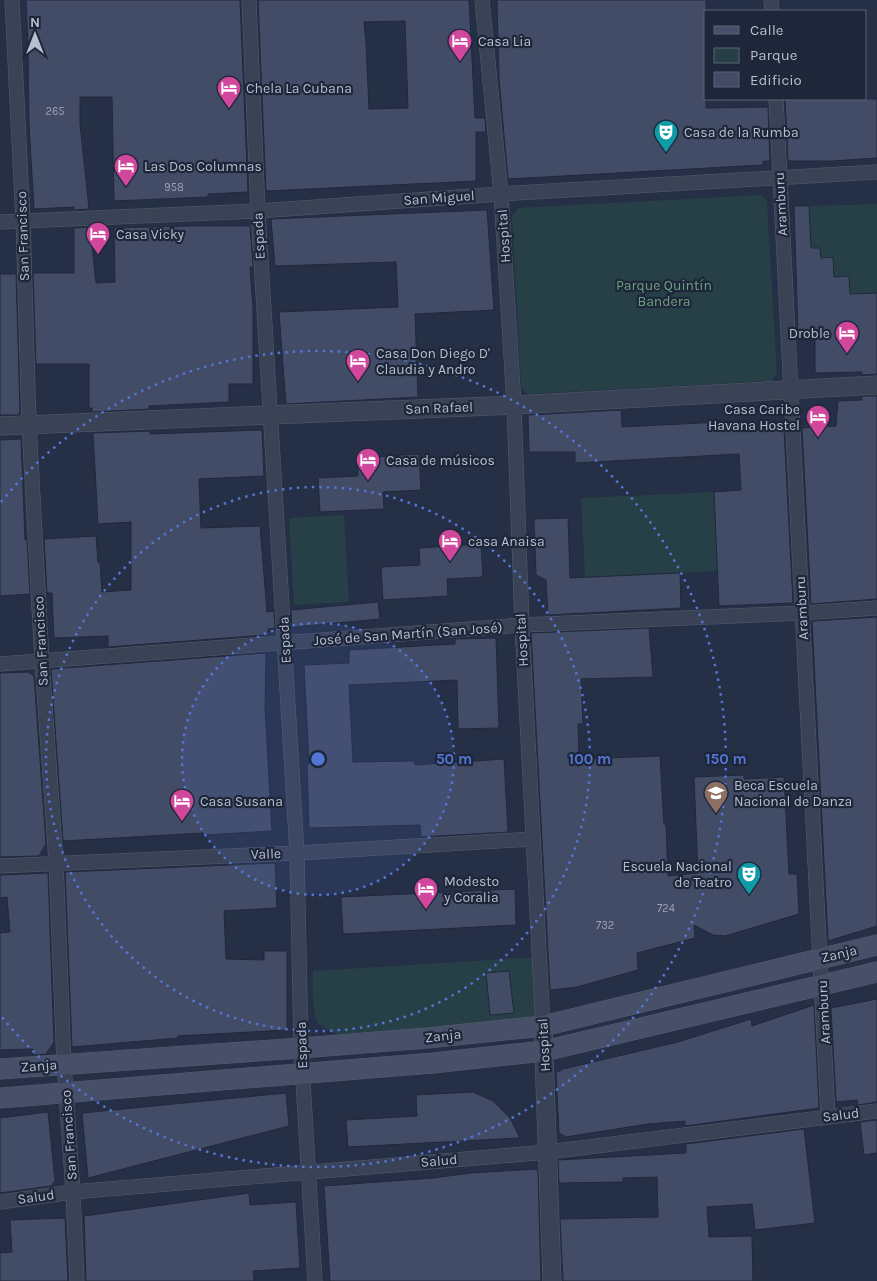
<svg xmlns="http://www.w3.org/2000/svg" width="877" height="1281" font-family="Karla,sans-serif">
	<style>
		.green { fill: #273f46 }
		.building { fill: #424c66; stroke: #20293c; fill-rule: evenodd }
		.lines { fill: none; stroke-linecap: round; stroke-linejoin: round }
		.minor-casing { stroke: #555d6f; stroke-width: 15 }
		.tertiary-casing { stroke: #555d6f; stroke-width: 19 }
		.secondary-casing { stroke: #555d6f; stroke-width: 21 }
		.minor { stroke: #3a4255; stroke-width: 14 }
		.tertiary { stroke: #3a4255; stroke-width: 18 }
		.secondary { stroke: #475068; stroke-width: 20 }
		.ring { fill: none; stroke: #5375d4; stroke-width: 2.5; stroke-dasharray: 2.5 5 }
		.labels { text-anchor: middle; dominant-baseline: central; stroke-width: 4.5; stroke-linejoin: round; paint-order: stroke }
		.number-label { font-size: 11px; fill: #9aa2b4 }
		.poi-label { font-size: 14px; fill: #b7bece; stroke: #1e273a; text-anchor: start }
		.street-label { font-size: 14px; fill: #b7bece; stroke: #1e273a }
		.park-label { font-size: 14px; fill: #6ca17e; stroke: #1e273a }
		.centre { fill: #5375d4; stroke: #1e273a; stroke-width: 2.5 }
		.ring-label { font-size: 15px; text-anchor: middle; font-weight: bold; fill: #5375d4; stroke: #1e273a; stroke-width: 4.5; stroke-linejoin: round; paint-order: stroke }
	</style>
	<rect width="100%" height="100%" fill="#252f46"/>
	<!-- green -->
	<g class="green">
		<path d="M761,195L767,201L777,374L771,381L527,394L521,386L512,216L518,208Z"/>
		<path d="M877,204V293L850,294L849,277H834L833,258H821L820,248H811L809,206Z"/>
		<path d="M714,492L718,571L585,577L581,498Z"/>
		<path d="M344,515L349,602L294,605L289,518Z"/>
		<path d="M539,957L543,1026L337,1034C331,1031 324,1029 319,1024C311,1014 313,983 313,971Z"/>
	</g>
	<!-- building -->
	<g class="building">
		<path d="M26,0H240L248,192L208,194V197L114,201L112,97H80V124L89,209L74,210V207L34,209L29,125L28,45Z"/>
		<path d="M258,0H469L475,118H485L486,132H476V181L266,191ZM405,21L408,108L369,109L366,44L364,22Z"/>
		<path d="M497,0H706V108L768,107L770,161H763V165L508,179L499,79Z"/>
		<path d="M785,99H877V158L832,161H788Z"/>
		<path d="M794,206H809L811,248H820L821,258L833,257L834,277L849,276L850,294L877,293V374L862,375V372L815,373V334L798,335Z"/>
		<path d="M487,210L494,310L415,314L418,397L286,404L279,312L398,307L396,262L275,266L271,219Z"/>
		<path d="M188,226H250L253,265V267H250L253,308V384H229V402L149,406V409L92,412V408H89V364H36L33,273H74V228L90,227L96,283L115,282L114,228Z"/>
		<path d="M0,274H16L20,412L18,415H0Z"/>
		<path d="M862,396H877V599L811,604L802,428L836,426L838,401L862,400Z"/>
		<path d="M621,410L622,427L741,421L742,431L784,429L793,603L719,606L714,492L741,490L739,454L575,463V452H529L528,415Z"/>
		<path d="M262,430L264,476L199,479L201,528L260,526L267,612L274,611L275,628L268,629V634L266,635L108,647V636L54,638L52,593H47L44,539L96,536L98,563L100,562L102,592L131,590V522L98,524L93,433L150,431V434Z"/>
		<path d="M21,439L25,540H27L30,594L0,596V440Z"/>
		<path d="M419,454L421,490L383,492L384,509L320,512L318,478L358,476V458Z"/>
		<path d="M568,518L570,578L680,573L681,608L548,615L546,580L536,575L534,519Z"/>
		<path d="M481,544L483,577L447,579L448,596L383,600L381,567L420,565L419,548Z"/>
		<path d="M378,602L380,619L292,627L291,610Z"/>
		<path d="M877,617V926L828,941L812,621Z"/>
		<path d="M649,628L653,677L581,679L583,724H578L579,759L660,756L664,824H666L668,876L698,873L694,777L744,775V779L784,777L789,874H797L799,914L725,936L713,935L694,925L695,938L637,953L638,970L577,987L550,990L531,633Z"/>
		<path d="M496,638L499,728L458,729L457,680L349,685L353,762L414,761L415,765L504,759L508,832L421,837L420,825L309,828L307,764H309L304,665L349,663V650L455,644V639Z"/>
		<path d="M266,653L265,708L272,831L203,835V833L63,841L51,669Z"/>
		<path d="M28,672L34,676L46,844L39,856L0,857V673Z"/>
		<path d="M275,863L277,908L224,911L226,959L264,960V951H287V1030L178,1036V1038L72,1047L65,872Z"/>
		<path d="M48,873L54,1042L46,1054L33,1055V1049L0,1050V933L10,932L7,897L0,898V875Z"/>
		<path d="M515,889L516,925L343,934L341,897Z"/>
		<path d="M509,971L514,1013L490,1015L486,973Z"/>
		<path d="M877,999V1102L858,1105L857,1100L836,1102L831,1008Z"/>
		<path d="M814,1005L819,1108L685,1126V1121L648,1124L566,1137L559,1133L556,1073L563,1069L678,1042L751,1019L752,1026Z"/>
		<path d="M473,1092L493,1101L510,1118L520,1138L348,1147L346,1120L417,1116L416,1095Z"/>
		<path d="M286,1093L289,1126L88,1178L82,1113Z"/>
		<path d="M48,1112L55,1181L51,1186L0,1193V1118Z"/>
		<path d="M877,1120V1153L864,1155L860,1122Z"/>
		<path d="M804,1129L815,1223L755,1230L752,1204L707,1207L709,1237L752,1236L753,1281H563L560,1219L658,1217L657,1177L623,1178V1182L559,1183L558,1160L686,1153V1144Z"/>
		<path d="M536,1169L538,1172L541,1281H330L324,1186L433,1178L471,1173Z"/>
		<path d="M249,1193L250,1205L296,1202L300,1268L253,1271L254,1281H86L84,1216Z"/>
		<path d="M65,1218L68,1281H0V1253L12,1252L10,1220Z"/>
	</g>
	<g class="lines">
		<defs>
			<g id="minor">
				<path d="M12,0L23,221L29,424L42,662L56,862L64,1065L73,1192L77,1281"/>
				<path d="M249,0L258,211L297,853L301,1048L315,1281"/>
				<path d="M482,0L501,194L514,405L522,625L543,1026"/>
				<path d="M771,0L772,11"/>
				<path d="M776,99L828,1117"/>
				<path d="M0,222L258,211L501,194L877,172"/>
				<path d="M0,664L522,625L802,613L877,608"/>
				<path d="M0,866L297,853L532,839"/>
				<path d="M0,1202L73,1192L548,1152L877,1111"/>
			</g>
			<g id="tertiary">
				<path d="M0,426L514,405L877,385"/>
				<path d="M543,1026L552,1281"/>
			</g>
			<g id="secondary">
				<path d="M0,1069L301,1048L427,1038L543,1026L877,945"/>
				<path d="M0,1098L433,1063L544,1051L877,972"/>
			</g>
		</defs>
		<!-- minor casing -->
		<use href="#minor" class="minor-casing"/>
		<!-- tertiary casing -->
		<use href="#tertiary" class="tertiary-casing"/>
		<!-- secondary casing -->
		<use href="#secondary" class="secondary-casing"/>
		<!-- minor -->
		<use href="#minor" class="minor"/>
		<!-- tertiary -->
		<use href="#tertiary" class="tertiary"/>
		<!-- secondary -->
		<use href="#secondary" class="secondary"/>
	</g>
	<!-- distance rings -->
	<circle cx="318" cy="759" r="136" fill="#5375d4" fill-opacity=".12"/>
	<g class="ring">
		<circle cx="318" cy="759" r="136"/>
		<circle cx="318" cy="759" r="272"/>
		<path d="M1 502A408 408 0 1 1 1 1016"/>
	</g>
	<!-- icons -->
	<defs>
		<symbol id="hotel-pin" viewBox="-11 -11 22 30"><path d="M0 17L-7.5 6A9.5 9.5 0 1 1 7.5 6Z" fill="#d1479c" stroke="#1e273a"/><path d="M-6-4.5h1.5V1H6V5H4.5V3h-9V5H-6ZM-4 0a1.8 1.8 0 1 1 3.6 0ZM.5 0V-2.5h3Q6-2.5 6 0Z" fill="#fff"/></symbol>
		<symbol id="theatre-pin" viewBox="-11 -11 22 30"><path d="M0 17L-7.5 6A9.5 9.5 0 1 1 7.5 6Z" fill="#0f9aa8" stroke="#1e273a"/><path d="M-5-5.5Q0-4 5-5.5V0Q5 5 0 6Q-5 5-5 0ZM-3.3-2.5H-1v1.5H-3.3ZM1-2.5H3.3v1.5H1ZM-2.8 1Q0 5.5 2.8 1Z" fill="#fff"/></symbol>
		<symbol id="school-pin" viewBox="-11 -11 22 30"><path d="M0 17L-7.5 6A9.5 9.5 0 1 1 7.5 6Z" fill="#8d6e63" stroke="#1e273a"/><path d="M0-5L7-2L0 1L-7-2ZM-4 1L0 2.5L4 1V4Q0 6-4 4Z" fill="#fff"/></symbol>
	</defs>
	<g fill-rule="evenodd">
		<use href="#hotel-pin" x="446" y="27" width="28" height="38"/>
		<use href="#hotel-pin" x="215" y="74" width="28" height="38"/>
		<use href="#theatre-pin" x="652" y="118" width="28" height="38"/>
		<use href="#hotel-pin" x="112" y="152" width="28" height="38"/>
		<use href="#hotel-pin" x="84" y="220" width="28" height="38"/>
		<use href="#hotel-pin" x="833" y="319" width="28" height="38"/>
		<use href="#hotel-pin" x="344" y="347" width="28" height="38"/>
		<use href="#hotel-pin" x="804" y="403" width="28" height="38"/>
		<use href="#hotel-pin" x="354" y="446" width="28" height="38"/>
		<use href="#hotel-pin" x="436" y="527" width="28" height="38"/>
		<use href="#school-pin" x="702" y="779" width="28" height="38"/>
		<use href="#hotel-pin" x="168" y="787" width="28" height="38"/>
		<use href="#theatre-pin" x="735" y="860" width="28" height="38"/>
		<use href="#hotel-pin" x="412" y="875" width="28" height="38"/>
	</g>
	<g class="labels">
		<!-- number labels -->
		<g class="number-label">
			<text x="55" y="111">265</text>
			<text x="174" y="187">958</text>
			<text x="666" y="908">724</text>
			<text x="605" y="925">732</text>
		</g>
		<!-- poi labels -->
		<g class="poi-label">
			<text x="478" y="41">Casa Lia</text>
			<text x="246" y="88">Chela La Cubana</text>
			<text x="684" y="132">Casa de la Rumba</text>
			<text x="144" y="166">Las Dos Columnas</text>
			<text x="116" y="234">Casa Vicky</text>
			<text x="830" y="333" text-anchor="end">Droble</text>
			<text x="376" y="353">Casa Don Diego D'<tspan x="376" dy="16">Claudia y Andro</tspan></text>
			<text x="800" y="409" text-anchor="end">Casa Caribe<tspan x="800" dy="16">Havana Hostel</tspan></text>
			<text x="386" y="460">Casa de músicos</text>
			<text x="468" y="541">casa Anaisa</text>
			<text x="734" y="785">Beca Escuela<tspan x="734" dy="16">Nacional de Danza</tspan></text>
			<text x="200" y="801">Casa Susana</text>
			<text x="732" y="866" text-anchor="end">Escuela Nacional<tspan x="732" dy="16">de Teatro</tspan></text>
			<text x="444" y="881">Modesto<tspan x="444" dy="16">y Coralia</tspan></text>
		</g>
		<!-- street labels -->
		<g class="street-label">
			<text transform="translate(439 198) rotate(-4)">San Miguel</text>
			<text transform="translate(781 204) rotate(-93)">Aramburu</text>
			<text transform="translate(23 236) rotate(-92)">San Francisco</text>
			<text transform="translate(259 236) rotate(-93)">Espada</text>
			<text transform="translate(504 236) rotate(-94)">Hospital</text>
			<text transform="translate(439 408) rotate(-2)">San Rafael</text>
			<text transform="translate(802 608) rotate(-93)">Aramburu</text>
			<text transform="translate(408 634) rotate(-4)">José de San Martín (San José)</text>
			<text transform="translate(285 640) rotate(-93)">Espada</text>
			<text transform="translate(522 640) rotate(-93)">Hospital</text>
			<text transform="translate(41 641) rotate(-93)">San Francisco</text>
			<text transform="translate(266 854) rotate(-2)">Valle</text>
			<text transform="translate(839 954) rotate(-13)">Zanja</text>
			<text transform="translate(824 1012) rotate(-93)">Aramburu</text>
			<text transform="translate(443 1036) rotate(-6)">Zanja</text>
			<text transform="translate(302 1045) rotate(-92)">Espada</text>
			<text transform="translate(544 1045) rotate(-93)">Hospital</text>
			<text transform="translate(39 1066) rotate(-4)">Zanja</text>
			<text transform="translate(841 1115) rotate(-7)">Salud</text>
			<text transform="translate(69 1135) rotate(-94)">San Francisco</text>
			<text transform="translate(439 1161) rotate(-5)">Salud</text>
			<text transform="translate(36 1197) rotate(-8)">Salud</text>
		</g>
		<!-- park labels -->
		<g class="park-label">
			<text x="664" y="285">Parque Quintín<tspan x="664" dy="16">Bandera</tspan></text>
		</g>
	</g>
	<circle cx="318" cy="759" r="8" class="centre"/>
	<g class="ring-label">
		<text x="454" y="764">50 m</text>
		<text x="590" y="764">100 m</text>
		<text x="726" y="764">150 m</text>
	</g>
	<!-- legend -->
	<rect x="704" y="10" width="162" height="90" fill="#1e273a" stroke="#5b6375"/>
	<rect x="714" y="26" width="25" height="8" fill="#475068" stroke="#5b6375"/>
	<text x="750" y="35" font-size="15" fill="#b7bece">Calle</text>
	<rect x="714" y="48" width="25" height="15" fill="#273f46" stroke="#5b6375"/>
	<text x="750" y="60" font-size="15" fill="#b7bece">Parque</text>
	<rect x="714" y="72" width="25" height="15" fill="#424c66" stroke="#5b6375"/>
	<text x="750" y="85" font-size="15" fill="#b7bece">Edificio</text>
	<!-- north arrow -->
	<g transform="translate(35 35)" stroke="#1e273a" stroke-width="4" paint-order="stroke">
	<path d="M0-4L9 19L0 12L-9 19Z" fill="#b7bece"/>
	<text y="-8" font-size="14" font-weight="bold" text-anchor="middle" fill="#b7bece">N</text>
	</g>
</svg>
